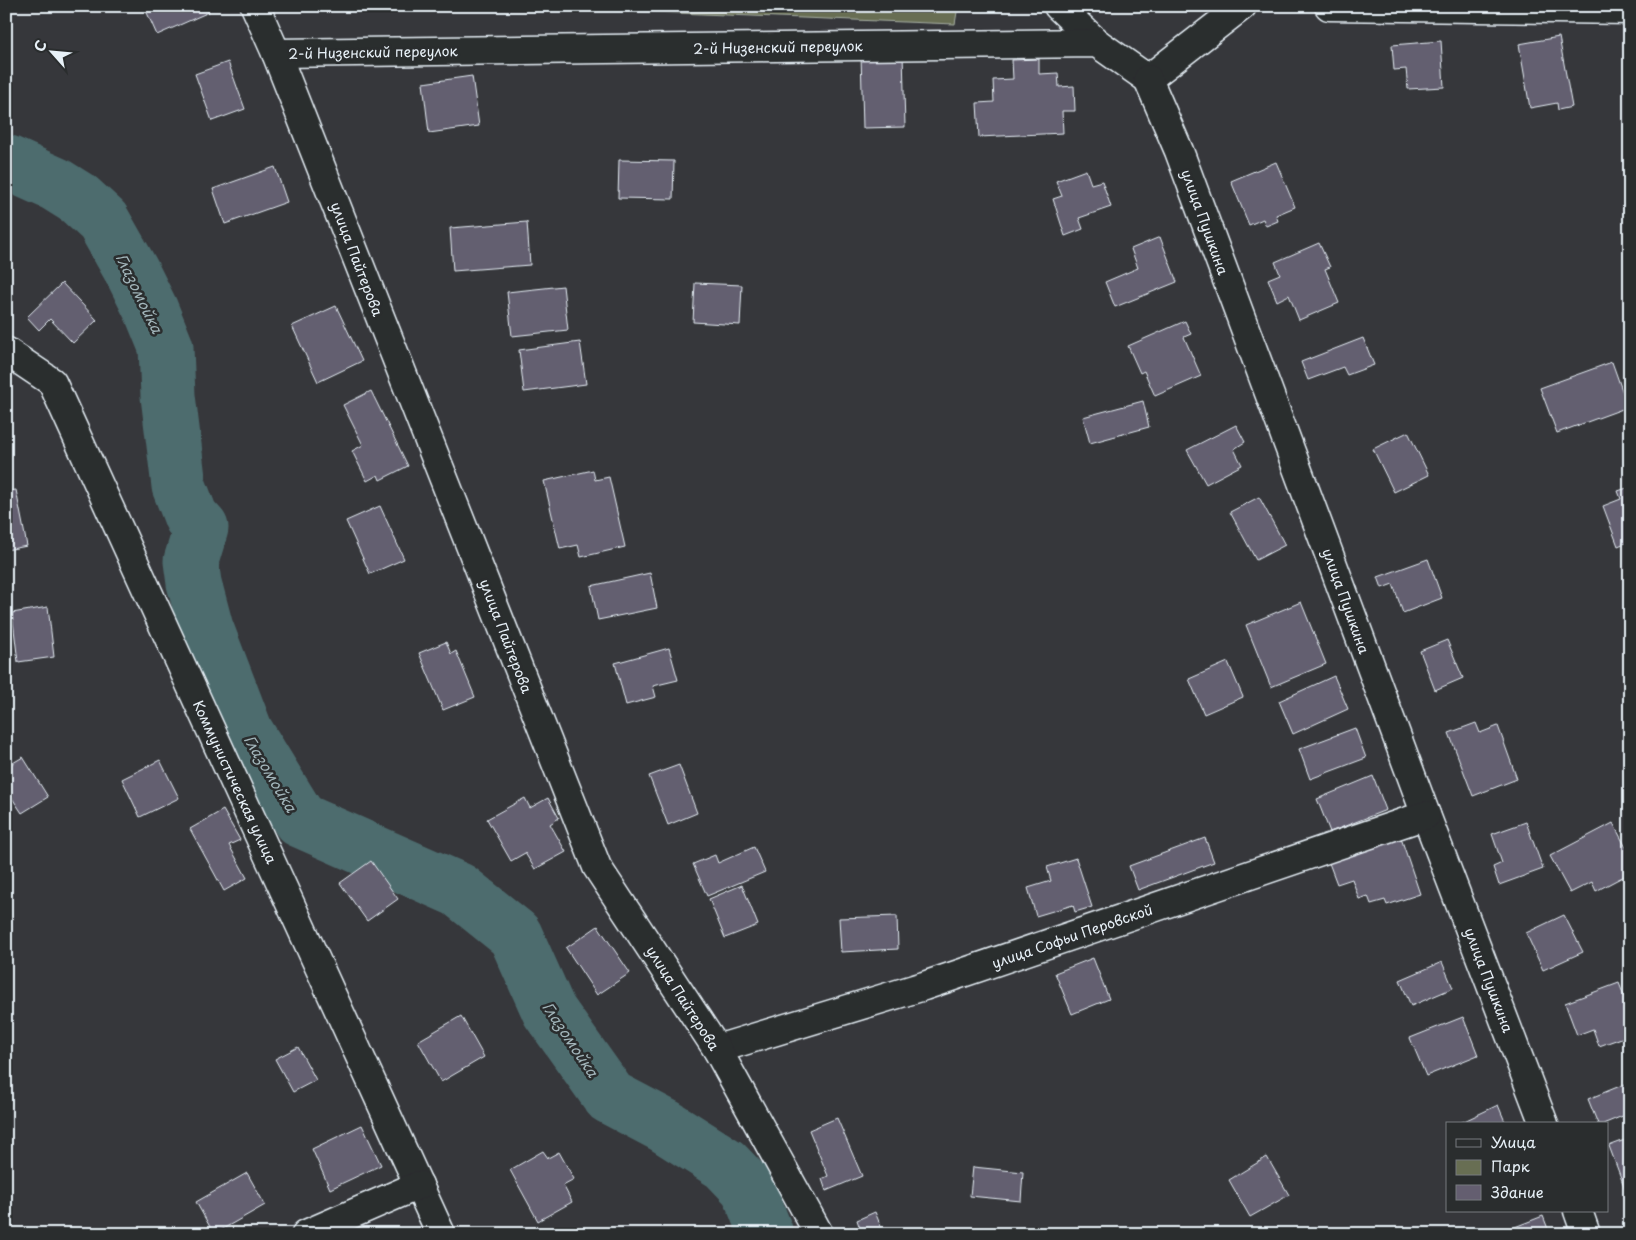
<svg xmlns="http://www.w3.org/2000/svg" width="1636" height="1240" font-family="'Playpen Sans',sans-serif">
	<style>
		.green { fill: #686e53; stroke: #a8b0a6 }
		.lines { fill: none; stroke-linecap: round; stroke-linejoin: round }
		.river { stroke: #4d6c6e; stroke-width: 55 }
		.building { fill: #645e70; stroke: #e8f1f8 }
		.minor-casing { stroke: #e8f1f8; stroke-width: 31 }
		.major-casing { stroke: #e8f1f8; stroke-width: 31 }
		.minor { stroke: #2a2d2e; stroke-width: 28 }
		.major { stroke: #2a2d2e; stroke-width: 28 }
		.labels { text-anchor: middle; dominant-baseline: central; stroke-width: 5; stroke-linejoin: round; paint-order: stroke }
		.street-label { font-size: 14px; fill: #e8f1f8; stroke: #2a2d2e }
		.water-label { font-size: 15px; font-style: italic; fill: #a2b5ba; stroke: #2a2d2e }
	</style>
	<rect width="100%" height="100%" fill="#36373b"/>
	<filter id="ink" filterUnits="userSpaceOnUse"><feTurbulence type="fractalNoise" baseFrequency=".02" numOctaves="2"/><feDisplacementMap in="SourceGraphic" scale="10" xChannelSelector="R" yChannelSelector="G"/><feConvolveMatrix kernelMatrix="1 2 1 2 8 2 1 2 1" color-interpolation-filters="sRGB"/></filter>
	<g filter="url(#ink)">
		<!-- green -->
		<path class="green" d="M597,6H958L955,24L600,10Z"/>
		<g class="lines">
			<!-- river -->
			<path class="river" d="M6,162L55,184L79,199L103,221L132,272L151,310L166,347L168,396L179,486L191,517L201,528L191,561L194,583L206,628L246,732L300,820L459,890L515,935L549,1011L610,1097L665,1126L725,1164L748,1188L766,1234"/>
		</g>
		<!-- building -->
		<g class="building">
			<path d="M144,6H206L209,12L157,35Z"/>
			<path d="M1559,37L1572,107L1558,110L1557,103L1530,108L1519,44Z"/>
			<path d="M1441,41L1444,87L1408,89L1406,69L1394,70L1392,45Z"/>
			<path d="M903,54L905,127L863,128L861,55Z"/>
			<path d="M1039,59V74L1058,73L1059,87L1074,86L1075,111H1062L1063,133L979,137L977,103L994,102L993,80L1013,79L1012,60Z"/>
			<path d="M228,62L245,109L212,121L195,74Z"/>
			<path d="M472,76L479,126L429,133L423,83Z"/>
			<path d="M619,160L674,161L673,199L618,198Z"/>
			<path d="M1276,162L1295,207L1276,215L1278,221L1266,226L1263,219L1249,225L1231,181Z"/>
			<path d="M275,167L287,202L225,224L213,189Z"/>
			<path d="M1086,170L1091,184L1102,181L1111,207L1079,218L1083,229L1065,236L1053,199L1062,196L1056,181Z"/>
			<path d="M527,222L530,265L453,271L450,228Z"/>
			<path d="M1160,237L1177,282L1115,307L1105,282L1138,268L1131,249Z"/>
			<path d="M1319,243L1330,267L1325,269L1339,303L1299,320L1289,295L1277,301L1268,279L1280,274L1275,262Z"/>
			<path d="M62,283L97,320L73,343L50,319L39,330L27,317Z"/>
			<path d="M695,283L742,285L740,325L693,322Z"/>
			<path d="M563,286L568,330L512,336L507,292Z"/>
			<path d="M336,306L362,361L318,382L292,326Z"/>
			<path d="M1185,321L1191,334L1184,337L1201,376L1155,396L1144,371L1140,373L1128,346Z"/>
			<path d="M1363,338L1374,365L1347,375L1343,367L1308,380L1301,362Z"/>
			<path d="M580,342L586,384L524,392L519,350Z"/>
			<path d="M1612,362L1628,407L1557,433L1540,388Z"/>
			<path d="M371,391L408,466L380,480L378,475L367,481L352,451L363,445L343,405Z"/>
			<path d="M1143,401L1149,427L1090,443L1083,417Z"/>
			<path d="M1236,425L1245,442L1234,449L1242,465L1206,484L1187,450Z"/>
			<path d="M1408,432L1429,475L1394,492L1373,449Z"/>
			<path d="M593,470L595,480L609,477L625,547L581,557L578,545L560,549L544,481Z"/>
			<path d="M1630,487V541L1618,546L1603,506L1621,499L1618,491Z"/>
			<path d="M16,490L27,546L6,550V491Z"/>
			<path d="M1259,497L1285,545L1256,560L1230,512Z"/>
			<path d="M380,506L404,559L370,574L346,521Z"/>
			<path d="M1428,559L1442,598L1403,613L1393,584L1382,588L1378,577Z"/>
			<path d="M650,573L657,608L598,620L591,586Z"/>
			<path d="M1301,602L1326,664L1271,687L1246,625Z"/>
			<path d="M48,607L54,657L18,662L12,613Z"/>
			<path d="M1447,640L1463,678L1435,690L1420,651Z"/>
			<path d="M446,642L451,654L456,651L475,697L443,710L419,653Z"/>
			<path d="M669,648L678,680L653,686L656,697L626,705L615,663Z"/>
			<path d="M1228,662L1243,697L1204,714L1189,679Z"/>
			<path d="M1334,676L1348,709L1293,734L1279,701Z"/>
			<path d="M1476,723L1480,733L1498,726L1517,779L1473,796L1449,733Z"/>
			<path d="M1355,728L1366,758L1310,779L1299,749Z"/>
			<path d="M23,757L48,797L22,813L6,789V767Z"/>
			<path d="M160,760L179,798L140,817L122,779Z"/>
			<path d="M679,765L697,813L668,825L649,776Z"/>
			<path d="M1373,776L1386,810L1330,832L1317,799Z"/>
			<path d="M525,798L530,808L548,798L559,818L550,824L566,852L535,869L525,853L511,861L487,819Z"/>
			<path d="M223,810L240,840L229,845L247,878L224,891L190,829Z"/>
			<path d="M1526,822L1543,869L1499,885L1493,867L1502,863L1492,834Z"/>
			<path d="M1613,823L1630,855V873L1596,891L1592,882L1570,893L1550,856Z"/>
			<path d="M1205,838L1214,862L1138,890L1129,866Z"/>
			<path d="M1401,838L1420,894L1387,905L1385,900L1371,904L1368,896L1359,899L1352,879L1337,884L1329,863Z"/>
			<path d="M754,847L765,872L707,896L693,864L715,855L718,863Z"/>
			<path d="M1076,858L1092,907L1075,912L1073,905L1036,916L1028,888L1051,881L1047,867Z"/>
			<path d="M371,861L398,899L367,921L340,883Z"/>
			<path d="M742,885L758,925L725,938L709,899Z"/>
			<path d="M1564,915L1583,952L1543,970L1526,933Z"/>
			<path d="M897,916L898,949L841,952L839,918Z"/>
			<path d="M598,926L630,973L597,995L566,948Z"/>
			<path d="M1093,958L1109,999L1072,1014L1055,973Z"/>
			<path d="M1442,962L1453,988L1411,1006L1400,980Z"/>
			<path d="M1619,983L1630,1011V1035L1599,1046L1593,1029L1577,1035L1565,1003Z"/>
			<path d="M461,1016L484,1057L441,1082L418,1041Z"/>
			<path d="M1463,1017L1478,1055L1426,1076L1410,1038Z"/>
			<path d="M298,1047L316,1080L293,1092L275,1059Z"/>
			<path d="M1630,1082V1113L1603,1124H1598L1588,1099Z"/>
			<path d="M1498,1105L1506,1124H1458Z"/>
			<path d="M837,1118L862,1176L826,1191L822,1179L828,1176L809,1130Z"/>
			<path d="M362,1125L381,1165L330,1189L312,1149Z"/>
			<path d="M1630,1138V1202L1609,1146Z"/>
			<path d="M543,1151L548,1158L559,1152L574,1179L563,1185L572,1202L538,1221L510,1170Z"/>
			<path d="M1267,1157L1289,1195L1250,1217L1229,1180Z"/>
			<path d="M973,1167L1023,1172L1021,1201L970,1196Z"/>
			<path d="M247,1173L265,1205L214,1234L196,1202Z"/>
			<path d="M875,1212L884,1234H862L857,1220Z"/>
			<path d="M1543,1216L1550,1234H1497Z"/>
		</g>
		<g class="lines">
			<defs>
				<g id="minor">
					<path d="M1058,6L1097,43"/>
					<path d="M1329,6L1630,10"/>
					<path d="M276,53L1097,43L1148,79L1242,6"/>
					<path d="M1148,79L1179,151L1426,815L1544,1124"/>
					<path d="M6,351L52,382L441,1234"/>
					<path d="M717,1049L924,986L1426,815"/>
					<path d="M1578,1211L1586,1234"/>
					<path d="M306,1234L419,1185"/>
				</g>
				<path id="major" d="M255,6L276,53L597,867L717,1049L819,1234"/>
			</defs>
			<!-- minor casing -->
			<use href="#minor" class="minor-casing"/>
			<!-- major casing -->
			<use href="#major" class="major-casing"/>
			<!-- minor -->
			<use href="#minor" class="minor"/>
			<!-- major -->
			<use href="#major" class="major"/>
		</g>
	</g>
	<g class="labels">
		<!-- street labels -->
		<g class="street-label">
			<text transform="translate(778 47) rotate(-1)">2-й Низенский переулок</text>
			<text transform="translate(373 52) rotate(-1)">2-й Низенский переулок</text>
			<text transform="translate(1205 222) rotate(70)">улица Пушкина</text>
			<text transform="translate(357 259) rotate(69)">улица Пайтерова</text>
			<text transform="translate(1346 601) rotate(70)">улица Пушкина</text>
			<text transform="translate(506 636) rotate(69)">улица Пайтерова</text>
			<text transform="translate(235 782) rotate(65)">Коммунистическая улица</text>
			<text transform="translate(1072 936) rotate(-19)">улица Софьи Перовской</text>
			<text transform="translate(1489 980) rotate(69)">улица Пушкина</text>
			<text transform="translate(683 998) rotate(57)">улица Пайтерова</text>
		</g>
		<!-- water labels -->
		<g class="water-label">
			<text transform="translate(140 293) rotate(64)">Глазомойка</text>
			<text transform="translate(271 773) rotate(59)">Глазомойка</text>
			<text transform="translate(571 1039) rotate(56)">Глазомойка</text>
		</g>
	</g>
	<!-- margin -->
	<rect width="1636" height="1240" fill="none" stroke="#2a2d2e" stroke-width="25"/>
	<rect x="12" y="12" width="1611" height="1215" fill="none" stroke="#e8f1f8" stroke-width="2" filter="url(#ink)"/>
	<!-- legend -->
	<rect x="1446" y="1122" width="162" height="90" fill="#2a2d2e" stroke="#767b7f"/>
	<rect x="1456" y="1139" width="25" height="8" fill="#2a2d2e" stroke="#767b7f"/>
	<text x="1491" y="1148" font-size="15" fill="#e8f1f8">Улица</text>
	<rect x="1456" y="1160" width="25" height="15" fill="#686e53" stroke="#767b7f"/>
	<text x="1491" y="1172" font-size="15" fill="#e8f1f8">Парк</text>
	<rect x="1456" y="1185" width="25" height="15" fill="#645e70" stroke="#767b7f"/>
	<text x="1491" y="1198" font-size="15" fill="#e8f1f8">Здание</text>
	<!-- north arrow -->
	<g transform="translate(52 52) rotate(297)" stroke="#2a2d2e" stroke-width="4" paint-order="stroke">
	<path d="M0-4L9 19L0 12L-9 19Z" fill="#e8f1f8"/>
	<text y="-8" font-size="14" font-weight="bold" text-anchor="middle" fill="#e8f1f8">С</text>
	</g>
</svg>
